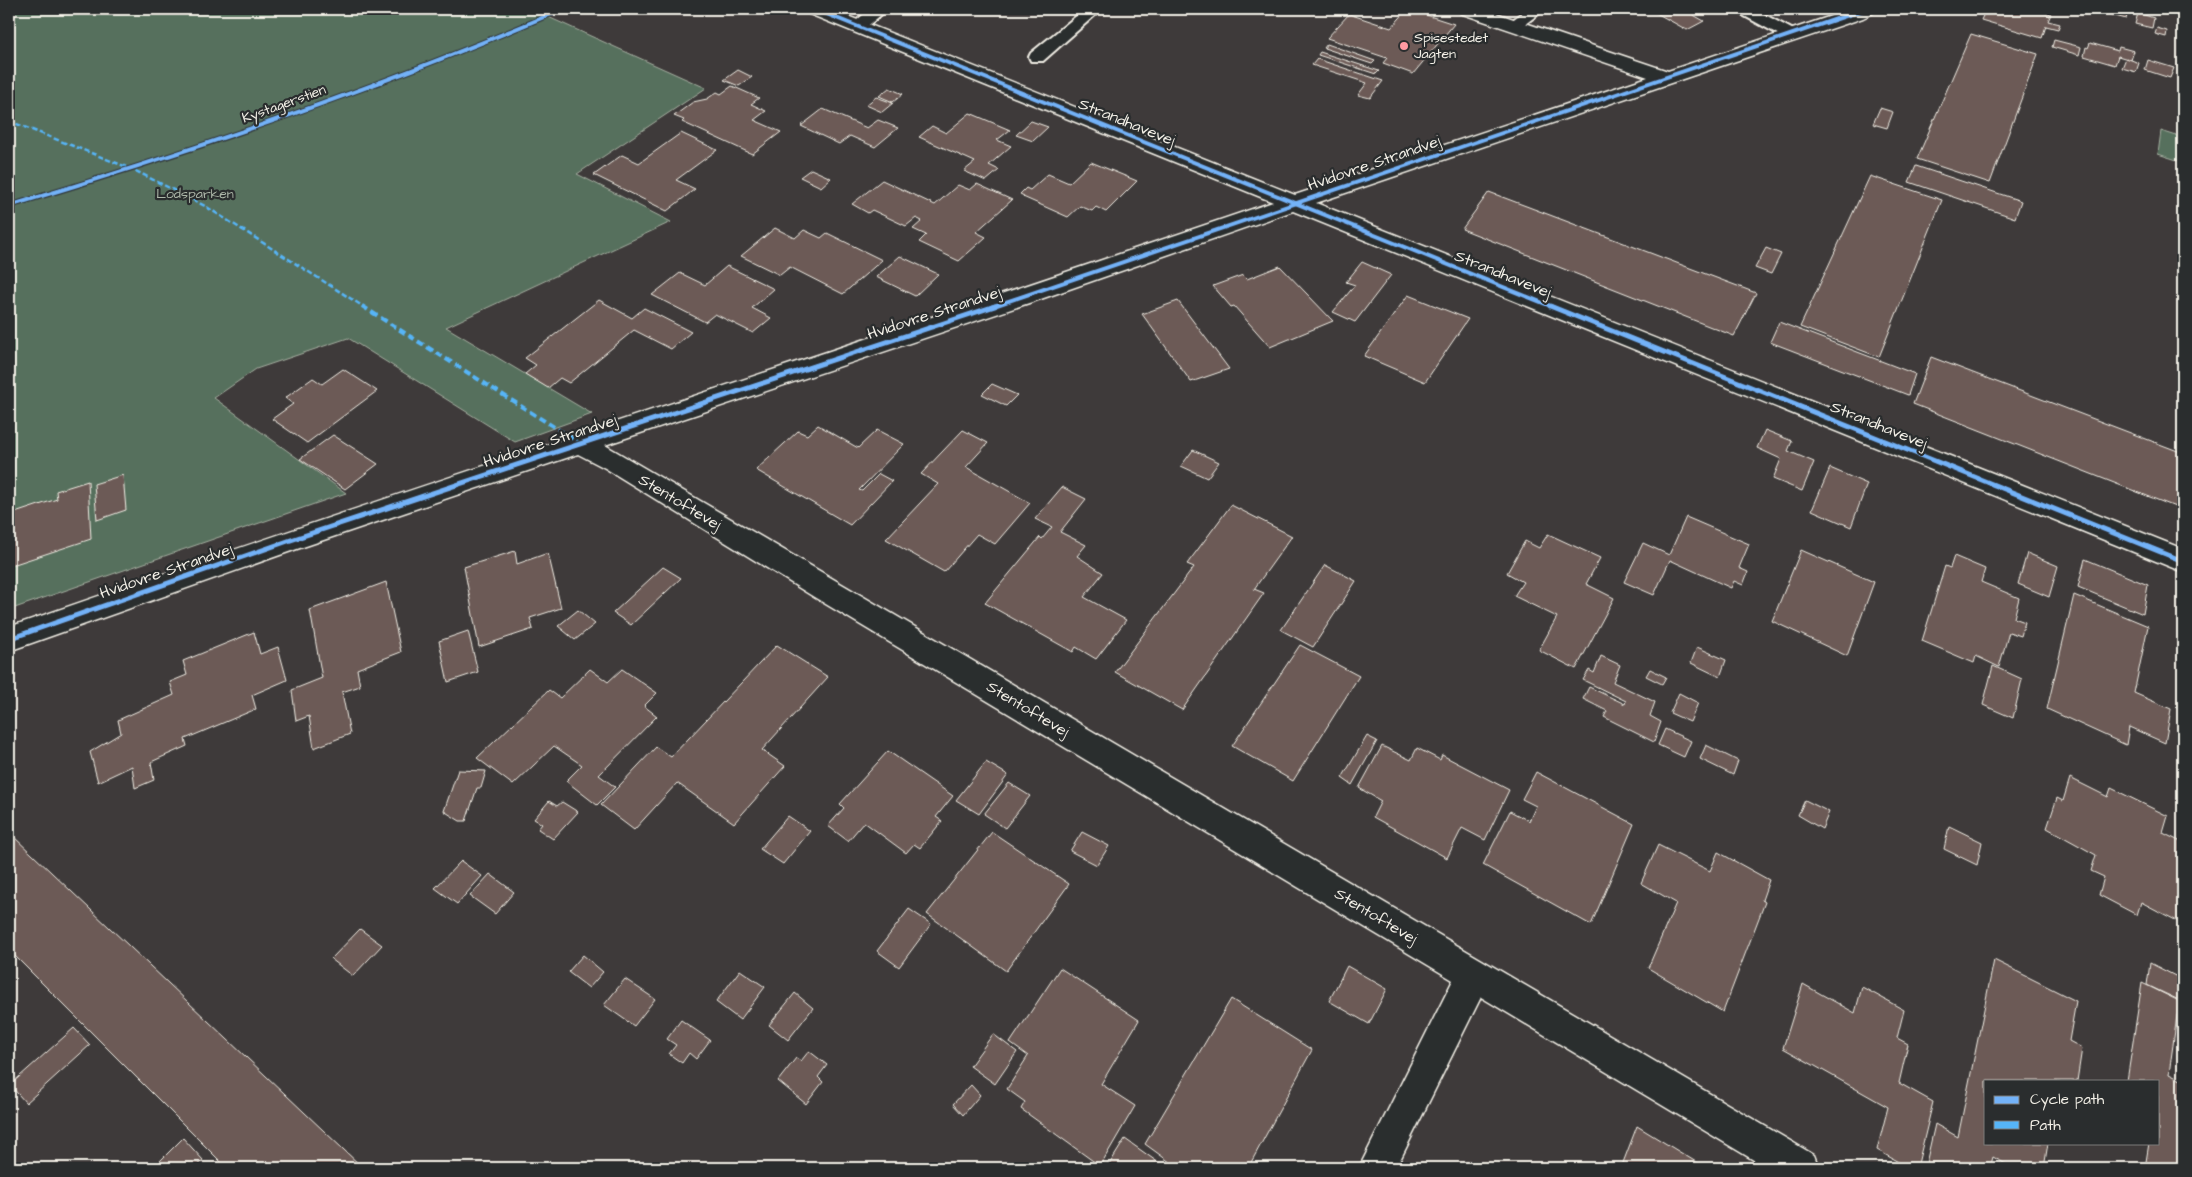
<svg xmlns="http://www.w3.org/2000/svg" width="2192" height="1177" font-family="'Architects Daughter',sans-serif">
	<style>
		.green { fill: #57705d; stroke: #a6b0a2 }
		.building { fill: #6c5a56; stroke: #f4f1e8 }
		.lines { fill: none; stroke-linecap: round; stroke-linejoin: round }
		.service-casing { stroke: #f4f1e8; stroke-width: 4 }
		.minor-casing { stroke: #f4f1e8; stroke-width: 3 }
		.service { fill: #2a2d2e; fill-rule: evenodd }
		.minor { fill: #2a2d2e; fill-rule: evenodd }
		.quiet-far1 { stroke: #56b5f8; stroke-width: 2.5; stroke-dasharray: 5.5 2.5; stroke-linecap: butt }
		.quiet { stroke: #56b5f8; stroke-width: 4; stroke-dasharray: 7 4; stroke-linecap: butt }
		.cycleway-far1-casing { stroke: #2a2d2e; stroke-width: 6 }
		.cycleway-casing { stroke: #2a2d2e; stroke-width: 8 }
		.cycleway-far1 { stroke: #73b2f8; stroke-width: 4 }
		.cycleway { stroke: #73b2f8; stroke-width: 5 }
		.poi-dot { fill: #ff9aa2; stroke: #2a2d2e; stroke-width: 2 }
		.labels { text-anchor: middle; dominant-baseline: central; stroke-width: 4.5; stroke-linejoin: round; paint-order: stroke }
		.far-poi-label { font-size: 14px; fill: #f4f1e8; stroke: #2a2d2e; text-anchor: start }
		.far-street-label { font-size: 14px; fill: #f4f1e8; stroke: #2a2d2e }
		.far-park-label { font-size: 14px; fill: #adb7a9; stroke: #2a2d2e }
		.street-label { font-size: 16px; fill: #f4f1e8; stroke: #2a2d2e }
	</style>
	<rect width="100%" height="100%" fill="#3e3a3a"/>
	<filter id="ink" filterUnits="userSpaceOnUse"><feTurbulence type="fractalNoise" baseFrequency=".02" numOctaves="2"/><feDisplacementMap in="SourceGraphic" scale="10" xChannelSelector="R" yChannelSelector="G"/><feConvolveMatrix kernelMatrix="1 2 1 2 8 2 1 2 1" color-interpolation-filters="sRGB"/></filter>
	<g filter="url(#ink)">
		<!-- green -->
		<g class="green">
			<path d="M9,9H558L546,16L706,88L577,174L671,222L446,327L592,414L515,442L348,338L256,369L214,398L346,493L9,610Z"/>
			<path d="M2161,131L2183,138V162L2158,154Z"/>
		</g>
		<!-- building -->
		<g class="building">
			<path d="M1408,9L1454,24L1413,74L1383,63L1387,58L1327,38L1349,14L1391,28Z"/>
			<path d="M1649,9H1683L1704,21L1687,30Z"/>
			<path d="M1986,9H2031L2051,14L2048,21L2060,24L2058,29L2046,26L2042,38L1981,20Z"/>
			<path d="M2090,9H2129L2126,19Z"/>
			<path d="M2138,13L2154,18L2152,28L2135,24Z"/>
			<path d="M2157,28L2167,31L2166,37L2155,34Z"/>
			<path d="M1971,34L2038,54L1990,183L1917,159Z"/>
			<path d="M2054,40L2081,47L2079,55L2052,47Z"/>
			<path d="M2090,43L2118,51L2119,47L2134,51L2131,60L2118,56L2115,65L2084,56L2086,47L2088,48Z"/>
			<path d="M1327,44L1375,61L1372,64L1324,48Z"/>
			<path d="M1320,52L1379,71L1376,74L1318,55Z"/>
			<path d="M2126,58L2139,63L2136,72L2122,68Z"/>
			<path d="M1317,59L1383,81L1370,98L1358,95L1367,83L1312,65Z"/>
			<path d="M2148,60L2174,68L2170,78L2145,70Z"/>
			<path d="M738,70L752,77L739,86L724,80Z"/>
			<path d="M732,86L759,98L751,104L766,111L754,120L781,132L752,154L682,122L684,120L674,116L693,102L707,99L717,92L721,94Z"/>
			<path d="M889,88L903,94L893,102L879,96Z"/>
			<path d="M876,97L893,103L882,112L866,105Z"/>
			<path d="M1880,108L1893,112L1887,128L1873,124Z"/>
			<path d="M823,109L867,128L878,120L898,128L875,147L850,136L839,144L801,126Z"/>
			<path d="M970,113L1010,130L997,140L1011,146L989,165L999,170L986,181L964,171L975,162L919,137L932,126L946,133Z"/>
			<path d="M1031,121L1048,127L1033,141L1016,135Z"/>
			<path d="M681,133L717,150L676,180L695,189L667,211L594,175L622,155L639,163Z"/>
			<path d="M1091,162L1137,181L1106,212L1096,207L1092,211L1080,206L1068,217L1023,197L1024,196L1020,194L1026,188L1030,190L1048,174L1069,183Z"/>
			<path d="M1916,166L2021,201L2015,218L1909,182Z"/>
			<path d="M811,169L831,178L821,187L800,177Z"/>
			<path d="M1870,176L1942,200L1879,357L1800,327Z"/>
			<path d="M882,180L935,205L958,185L970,190L977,184L1012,200L976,232L986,237L959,261L919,242L926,235L913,229L922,221L916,218L906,226L872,210L868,213L852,204Z"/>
			<path d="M1489,192L1756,293L1734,336L1462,229Z"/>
			<path d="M775,228L795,238L804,230L821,238L827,233L882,260L843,294L790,267L780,275L741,256Z"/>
			<path d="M1766,248L1781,254L1771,274L1755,268Z"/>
			<path d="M900,256L938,274L915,296L876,277Z"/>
			<path d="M1362,262L1391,275L1355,322L1333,312L1355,285L1346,282Z"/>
			<path d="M727,266L774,289L752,308L771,318L753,333L715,314L705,322L652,295L680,273L705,285Z"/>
			<path d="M1280,266L1333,321L1270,347L1234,306L1231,307L1213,286L1243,275L1247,279Z"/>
			<path d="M1408,295L1468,319L1425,382L1364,356Z"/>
			<path d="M599,300L632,318L644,308L691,332L671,349L634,330L569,383L560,378L548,388L525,374L536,365L525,358Z"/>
			<path d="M1178,301L1229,369L1191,382L1142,314Z"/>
			<path d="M1779,322L1915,374L1908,395L1770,342Z"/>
			<path d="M1931,357L2183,453V510L1913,404Z"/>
			<path d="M343,369L377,391L307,443L272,419L293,404L285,398L313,378L322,384Z"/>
			<path d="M992,384L1017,395L1006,406L982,394Z"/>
			<path d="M818,425L858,448L877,430L904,444L859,490L862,491L879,474L892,481L850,525L756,470L798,431L807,435Z"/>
			<path d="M963,430L988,443L966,467L1030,503L995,544L977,534L944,572L886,539L938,484L921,474Z"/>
			<path d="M1765,430L1792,441L1788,451L1814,462L1802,491L1773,479L1781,459L1757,448Z"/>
			<path d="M333,435L378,464L345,489L300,459Z"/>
			<path d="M1193,450L1219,462L1207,478L1181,466Z"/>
			<path d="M1830,468L1867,484L1851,527L1812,510Z"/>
			<path d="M123,475L126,510L97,520L94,484Z"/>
			<path d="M88,481L91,539L9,566V515L57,499L56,491Z"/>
			<path d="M1062,487L1086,499L1060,532L1086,545L1077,556L1103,573L1084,597L1126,620L1096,659L1076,647L1073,652L985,603L1040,537L1042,539L1052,527L1035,519Z"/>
			<path d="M1231,505L1292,536L1254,589L1264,593L1182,710L1115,672L1194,567L1187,564Z"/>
			<path d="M1686,517L1749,544L1739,568L1748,572L1743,585L1734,581L1731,588L1670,560L1654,595L1624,582L1643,543L1669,555Z"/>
			<path d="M1548,534L1600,558L1586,584L1614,598L1576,669L1539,650L1557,617L1514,596L1523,582L1507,573L1525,541L1539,548Z"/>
			<path d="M1801,550L1874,582L1847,656L1772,621Z"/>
			<path d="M515,551L517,564L548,553L561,608L530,618L533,629L479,647L464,567Z"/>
			<path d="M2027,553L2058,566L2049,597L2018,584Z"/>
			<path d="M1954,556L1985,569L1981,582L2019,598L2014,618L2025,622L2021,636L2009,632L1999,667L1976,656L1974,663L1922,641L1945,566L1950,568Z"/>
			<path d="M2085,559L2148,585L2143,614L2078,587Z"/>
			<path d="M1325,565L1356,581L1313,647L1281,630Z"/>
			<path d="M663,567L681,578L631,625L613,613Z"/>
			<path d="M386,582L401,652L357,669L360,686L342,692L350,734L314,748L309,716L296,721L292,690L322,678L310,610Z"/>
			<path d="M2074,595L2148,626L2134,693L2171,709L2165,743L2129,727L2126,745L2047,709Z"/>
			<path d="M578,610L595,624L575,640L558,626Z"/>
			<path d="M468,631L478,672L448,682L439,641Z"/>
			<path d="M254,632L260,654L278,647L287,680L252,695L256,709L185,739L187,746L151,762L154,780L135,788L132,766L98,782L90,752L121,733L118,720L174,695L170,682L187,675L183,661Z"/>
			<path d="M777,645L828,677L762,750L785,766L734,823L677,783L634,830L601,805L656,747L671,757Z"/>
			<path d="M1300,645L1359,676L1293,781L1232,746Z"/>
			<path d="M1697,647L1726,660L1720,677L1691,663Z"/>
			<path d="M1601,656L1620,665L1613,682L1655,702L1650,716L1661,722L1654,742L1604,717L1607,711L1583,699L1589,687L1625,704L1626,701L1583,680L1589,670L1594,673Z"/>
			<path d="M1993,666L2022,679L2013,718L1983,705Z"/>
			<path d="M590,669L608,682L622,669L657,693L644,706L657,716L599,775L615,787L597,805L566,781L582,765L554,746L513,785L477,758L549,690L560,698Z"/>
			<path d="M1650,669L1666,677L1662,684L1646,676Z"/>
			<path d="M1679,693L1698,703L1690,722L1670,713Z"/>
			<path d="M1665,729L1691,741L1684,757L1658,745Z"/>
			<path d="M1367,736L1377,741L1352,785L1342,778Z"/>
			<path d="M1706,745L1738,761L1733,775L1700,759Z"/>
			<path d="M1382,746L1411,760L1417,748L1440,760L1442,755L1509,790L1485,840L1462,828L1447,858L1373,817L1381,801L1359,788Z"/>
			<path d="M888,751L953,796L936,817L942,821L920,848L914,844L906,853L864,822L848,841L828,826L844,808L840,804Z"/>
			<path d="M986,762L1008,775L979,814L956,800Z"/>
			<path d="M458,770L486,771L481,788H477L466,821H460L444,811Z"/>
			<path d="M1536,772L1634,824L1591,925L1483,865L1510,811L1529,821L1536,806L1522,799Z"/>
			<path d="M2070,778L2108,797L2111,788L2168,816L2163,833L2183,843V905L2179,922L2141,902L2137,915L2099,895L2104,877L2091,871L2096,855L2047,828L2057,798L2063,801Z"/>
			<path d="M1009,783L1030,796L1005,828L984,814Z"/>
			<path d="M1805,800L1829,812L1822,829L1798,815Z"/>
			<path d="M549,801L557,806L562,802L578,812L553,839L538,829L542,824L534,819Z"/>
			<path d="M788,816L810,831L783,864L760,849Z"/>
			<path d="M1949,826L1982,842L1977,865L1944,849Z"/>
			<path d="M992,832L1069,884L1006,971L927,914Z"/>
			<path d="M1082,832L1109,846L1097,865L1070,851Z"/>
			<path d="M13,836L363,1168H227L9,950V840Z"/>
			<path d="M1658,845L1710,871L1718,852L1769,880L1762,900L1765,902L1723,1012L1648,968L1676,903L1641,883Z"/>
			<path d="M461,861L482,876L457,904L435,888Z"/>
			<path d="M490,874L514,892L495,914L470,896Z"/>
			<path d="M909,909L931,924L899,967L877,951Z"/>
			<path d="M360,929L382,945L353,976L331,959Z"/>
			<path d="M583,955L603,972L589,988L568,972Z"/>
			<path d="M1994,960L2076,1001L2069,1041L2082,1048L2077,1081H1986V1143H2048L2044,1168H2013L1993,1157L1990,1168H1925L1935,1124L1958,1137Z"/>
			<path d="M2150,963L2183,980V1002L2147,985Z"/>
			<path d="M1347,966L1387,989L1369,1024L1329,1001Z"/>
			<path d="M1060,968L1139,1020L1101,1084L1135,1106L1100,1166L1021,1109L1025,1102L1007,1089L1028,1056L1010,1043Z"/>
			<path d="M740,970L765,987L740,1020L716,1002Z"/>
			<path d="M625,979L655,999L634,1026L604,1005Z"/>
			<path d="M2142,983L2179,1001L2169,1074L2183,1081V1168H2145L2149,1143H2158V1081H2127Z"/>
			<path d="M1803,984L1855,1013L1862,987L1904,1010L1897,1038L1908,1044L1899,1083L1933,1102L1917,1168H1909L1877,1150L1888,1107L1783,1048Z"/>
			<path d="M795,993L813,1008L788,1040L769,1025Z"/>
			<path d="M1231,999L1312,1050L1248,1168H1178L1145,1144Z"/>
			<path d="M681,1020L710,1040L696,1059L689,1053L682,1063L669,1054L676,1045L667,1039Z"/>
			<path d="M74,1028L90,1045L26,1103L10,1085Z"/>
			<path d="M993,1034L1017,1052L995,1084L970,1066Z"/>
			<path d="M809,1051L827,1065L818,1077L823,1082L806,1104L778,1081L796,1058L801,1061Z"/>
			<path d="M971,1085L980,1095L963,1115L953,1104Z"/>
			<path d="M1637,1126L1701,1165L1700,1168H1621Z"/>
			<path d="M183,1138L203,1160L194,1168H153Z"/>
			<path d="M1125,1139L1166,1168H1107Z"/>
		</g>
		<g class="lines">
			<defs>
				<g id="service">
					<path d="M870,9H888L864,29H852L850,26Z"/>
					<path d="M1085,9H1102L1043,61H1031L1029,57L1031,53Z"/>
					<path d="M1527,9H1545L1520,28H1508L1506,25Z"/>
					<path d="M1735,9H1754L1799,33L1801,36L1799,39H1787L1737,12Z"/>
				</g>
				<path id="minor" d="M805,9H830L1295,195L1648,77L1460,13L1458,9H1484L1668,71L1852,9H1875L1873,13L1863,18L1316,203L2183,549V572L1293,211L1035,301L605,445L1814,1155L1819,1168H1767L1481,997L1396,1168H1359L1453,980L814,597L605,468L578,454L297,549L9,651V627C429,481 852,346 1273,202L807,13Z"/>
			</defs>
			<!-- service casing -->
			<use href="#service" class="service-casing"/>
			<!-- minor casing -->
			<use href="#minor" class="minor-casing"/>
			<!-- service -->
			<use href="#service" class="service"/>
			<!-- minor -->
			<use href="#minor" class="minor"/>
			<!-- quiet-far1 -->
			<path class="quiet-far1" d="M9,121L132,169L205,206L364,307"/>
			<!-- quiet -->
			<path class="quiet" d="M362,306L581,444"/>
			<defs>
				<g id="cycleway-far1">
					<path d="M814,9L1553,307"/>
					<path d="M9,206C197,150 383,86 563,9"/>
					<path d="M991,307L1866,9"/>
				</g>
				<g id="cycleway">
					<path d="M1550,306L2183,561"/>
					<path d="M9,639L288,541L995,306"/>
				</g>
			</defs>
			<!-- cycleway-far1 casing -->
			<use href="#cycleway-far1" class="cycleway-far1-casing"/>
			<!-- cycleway casing -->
			<use href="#cycleway" class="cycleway-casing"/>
			<!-- cycleway-far1 -->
			<use href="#cycleway-far1" class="cycleway-far1"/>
			<!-- cycleway -->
			<use href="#cycleway" class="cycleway"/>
		</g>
	</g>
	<!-- markers -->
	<circle class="poi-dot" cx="1404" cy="46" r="5"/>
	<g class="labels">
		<!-- far-poi labels -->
		<g class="far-poi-label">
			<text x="1414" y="38">Spisestedet<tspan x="1414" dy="16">Jagten</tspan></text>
		</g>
		<!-- far-street labels -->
		<g class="far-street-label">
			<text transform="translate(284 104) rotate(-20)">Kystagerstien</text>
		</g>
		<!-- far-park labels -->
		<g class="far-park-label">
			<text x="195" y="194">Lodsparken</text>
		</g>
		<!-- street labels -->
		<g class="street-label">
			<text transform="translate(1127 122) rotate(22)">Strandhavevej</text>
			<text transform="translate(1374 163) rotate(-19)">Hvidovre Strandvej</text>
			<text transform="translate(1503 274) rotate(22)">Strandhavevej</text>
			<text transform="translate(934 313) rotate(-18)">Hvidovre Strandvej</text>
			<text transform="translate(1879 425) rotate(22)">Strandhavevej</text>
			<text transform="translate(550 441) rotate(-18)">Hvidovre Strandvej</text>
			<text transform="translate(680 502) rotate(31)">Stentoftevej</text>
			<text transform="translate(166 571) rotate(-19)">Hvidovre Strandvej</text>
			<text transform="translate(1028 709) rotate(31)">Stentoftevej</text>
			<text transform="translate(1376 916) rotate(31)">Stentoftevej</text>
		</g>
	</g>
	<!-- margin -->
	<rect width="2192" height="1177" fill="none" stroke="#2a2d2e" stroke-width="30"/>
	<rect x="15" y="15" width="2162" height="1147" fill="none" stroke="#f4f1e8" stroke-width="2" filter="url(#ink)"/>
	<!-- legend -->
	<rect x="1984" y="1080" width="175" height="65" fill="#2a2d2e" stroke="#7b7b78"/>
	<rect x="1994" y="1096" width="25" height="8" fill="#73b2f8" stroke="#7b7b78"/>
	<text x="2030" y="1104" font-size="15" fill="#f4f1e8">Cycle path</text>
	<rect x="1994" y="1121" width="25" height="8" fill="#56b5f8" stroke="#7b7b78"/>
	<text x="2030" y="1130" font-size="15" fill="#f4f1e8">Path</text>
</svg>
